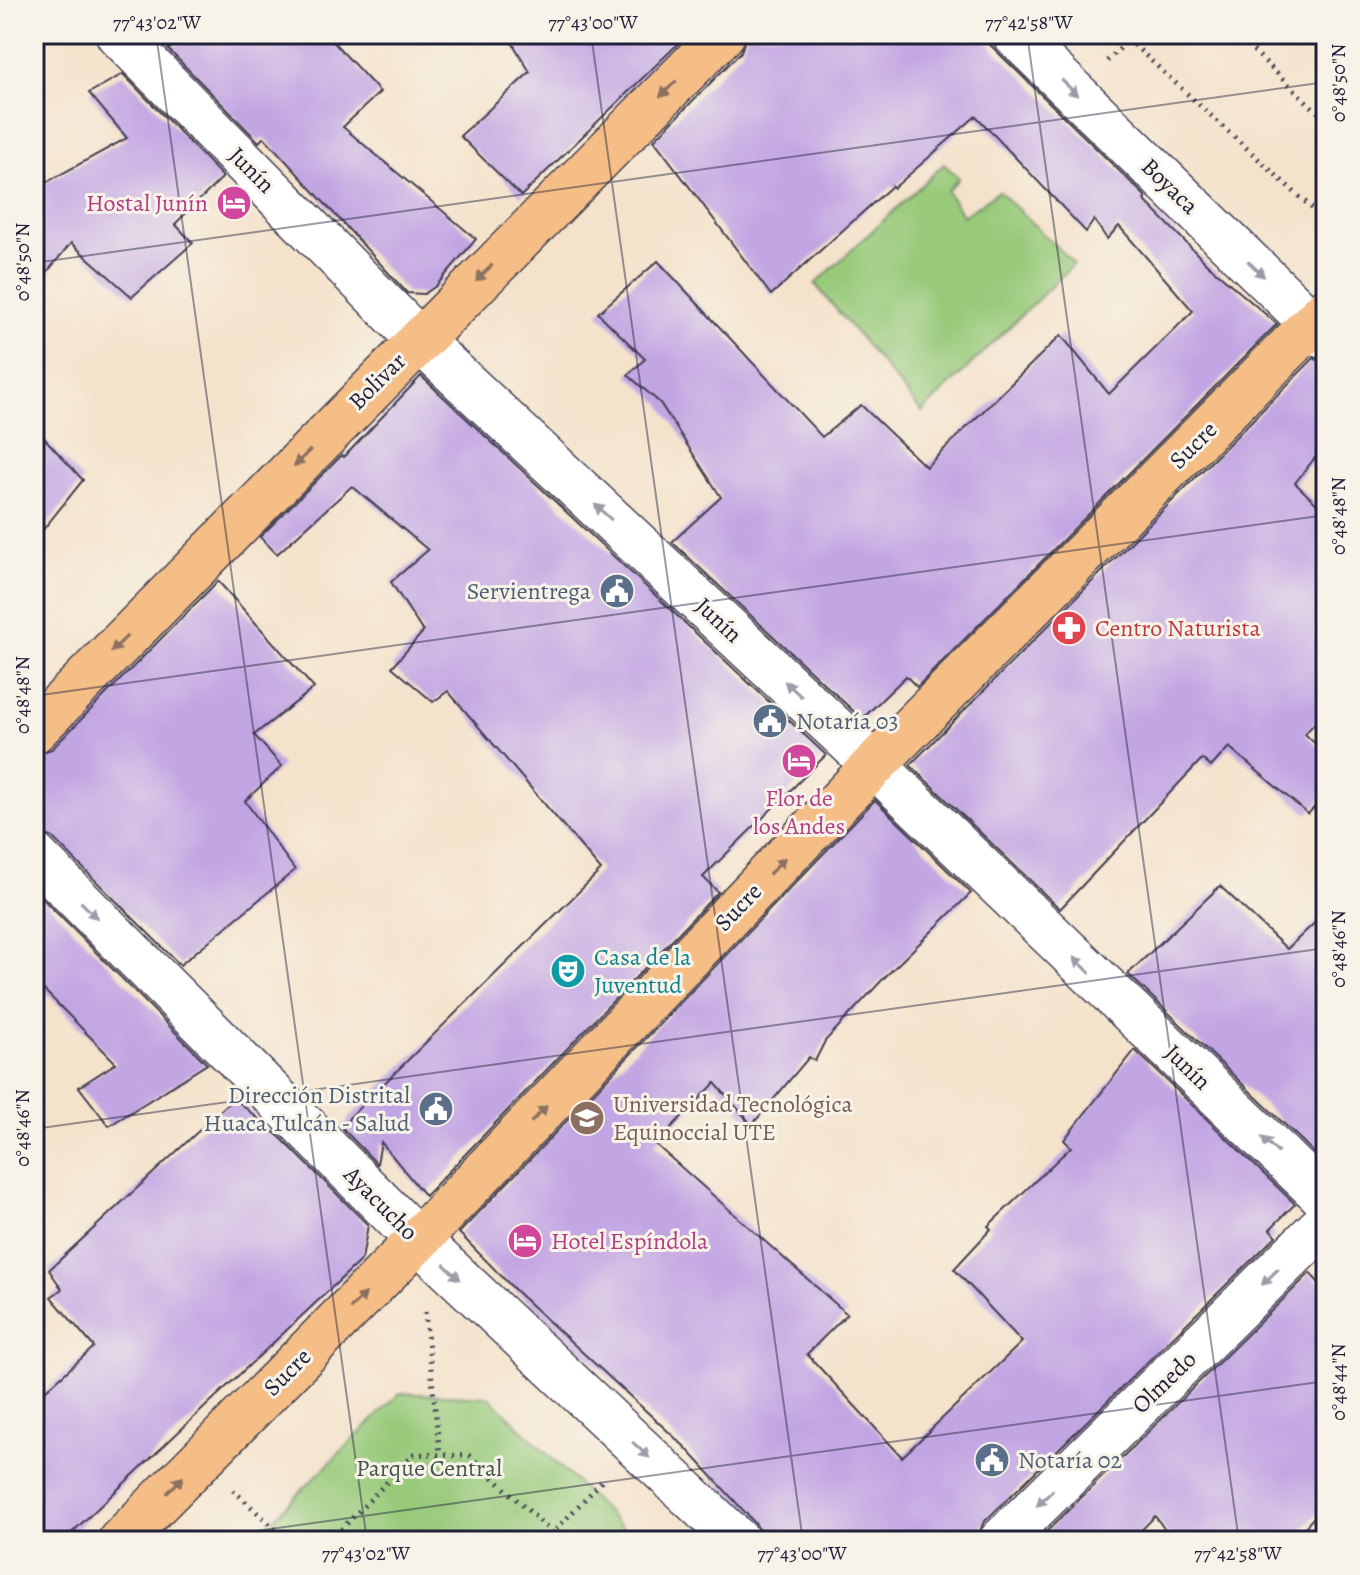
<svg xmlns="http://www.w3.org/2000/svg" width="1360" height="1575" font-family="Alegreya,serif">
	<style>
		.green { fill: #98ca7a; stroke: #5d765a; stroke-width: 2 }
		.building { fill: #c2a6e3 }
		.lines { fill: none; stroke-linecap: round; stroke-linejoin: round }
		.minor-casing { stroke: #423f51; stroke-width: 47 }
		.major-casing { stroke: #423f51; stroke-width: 47 }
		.path { stroke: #423f51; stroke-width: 5; stroke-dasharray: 2 6; stroke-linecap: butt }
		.minor { stroke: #fff; stroke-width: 44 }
		.major { stroke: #f5be86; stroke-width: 44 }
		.oneway { fill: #9c9ca7 }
		.oneway2 { fill: #8c7060 }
		.ticks { fill: none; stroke: #22223b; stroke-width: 2; stroke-opacity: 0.45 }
		.labels { text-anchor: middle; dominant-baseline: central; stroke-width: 6; stroke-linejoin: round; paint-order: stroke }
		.street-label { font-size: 24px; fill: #22223b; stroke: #f7f3e8 }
		.hotel-label { font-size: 24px; fill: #b23c85; stroke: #f7f3e8; text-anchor: end }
		.service-label { font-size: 24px; fill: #4e5e75; stroke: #f7f3e8; text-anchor: end }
		.health-label { font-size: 24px; fill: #be3a42; stroke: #f7f3e8; text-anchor: start }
		.culture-label { font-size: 24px; fill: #0d838f; stroke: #f7f3e8; text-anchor: start }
		.education-label { font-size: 24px; fill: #785e54; stroke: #f7f3e8; text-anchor: start }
		.park-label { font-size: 24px; fill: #45544e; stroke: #f7f3e8 }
		.neatline { fill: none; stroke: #22223b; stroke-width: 3 }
		.ticks-label { font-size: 20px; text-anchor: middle; fill: #22223b }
	</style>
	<rect width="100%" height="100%" fill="#f7f3e8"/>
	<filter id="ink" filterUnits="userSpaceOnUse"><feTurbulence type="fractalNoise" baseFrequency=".0125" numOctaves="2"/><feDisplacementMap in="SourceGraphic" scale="16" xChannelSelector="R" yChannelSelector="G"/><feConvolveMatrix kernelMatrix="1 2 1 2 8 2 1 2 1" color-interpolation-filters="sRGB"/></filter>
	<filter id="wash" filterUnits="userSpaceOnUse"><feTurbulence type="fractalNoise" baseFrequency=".006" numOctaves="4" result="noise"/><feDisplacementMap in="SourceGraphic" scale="32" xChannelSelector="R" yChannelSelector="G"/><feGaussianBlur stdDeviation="1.8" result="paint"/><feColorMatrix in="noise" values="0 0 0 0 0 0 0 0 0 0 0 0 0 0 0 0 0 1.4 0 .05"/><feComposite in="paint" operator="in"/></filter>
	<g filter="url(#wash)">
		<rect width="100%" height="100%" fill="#f4e2cb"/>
		<!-- green -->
		<g class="green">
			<path d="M944,164L959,178L947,191L963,216L999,191L1074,264L922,412L815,284Z"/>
			<path d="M400,1393L489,1397L636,1541H251Z"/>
		</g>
		<g id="blocks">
			<!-- building -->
			<g class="building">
				<path d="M197,34H326L380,92L343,127L476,239L436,286L424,294L407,293L264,137L259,142L168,49Z"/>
				<path d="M507,34H688L521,196L460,136L530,72Z"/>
				<path d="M747,34H979L1146,197L1144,200L1207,264L1277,324L917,687L906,676L862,719L672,542L721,497L660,403L628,375L645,359L598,313L658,261L822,437L861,405L926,467L1061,335L1109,394L1193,311L1119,226L1107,239L1094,220L1086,232L976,116L894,188L892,186L771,295L654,140L741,52Z"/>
				<path d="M123,74L223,177L175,224L193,243L132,297L71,243L34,288V189L127,138L89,93Z"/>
				<path d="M1314,358L1326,366V444L1295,483L1326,513V710L1305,734L1326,754V795L1308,814L1229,747L1211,767L1202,759L1060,909L910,765Z"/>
				<path d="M421,376L826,755L703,877L718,892L425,1196L381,1142L377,1164L343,1129L349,1118L601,870L448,691L433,702L392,667L423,632L391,582L428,550L352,486L277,554L260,537L342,455L344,457Z"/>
				<path d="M34,427L83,480L34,541Z"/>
				<path d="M218,581L314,688L254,735L282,766L245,801L295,870L180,965L52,837L34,831V755L52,749Z"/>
				<path d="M875,800L971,893L885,977L825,1041L815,1061L809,1057L752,1125L715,1083L655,1144L847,1314L807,1354L902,1457L1022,1342L954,1269L991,1229L988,1226L1071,1147L1064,1140L1135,1050L1295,1204L1270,1229L1276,1236L983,1523L977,1541H766L755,1523L685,1447L516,1291L459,1233Z"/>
				<path d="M1220,886L1287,949L1326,912V1164L1128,974Z"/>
				<path d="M34,890L207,1064L109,1126L79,1087L116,1063L34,980Z"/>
				<path d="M234,1098L282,1139L368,1225L362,1259L63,1541H34V1401L94,1347L51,1297L62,1289L49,1270Z"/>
				<path d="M1310,1273L1326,1291V1504L1292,1541H1173L1155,1516L1131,1541H1037Z"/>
			</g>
		</g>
	</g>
	<g filter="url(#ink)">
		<use href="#blocks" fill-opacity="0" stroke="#423f51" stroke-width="2"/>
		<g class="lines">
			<defs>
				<g id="minor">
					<path d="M118,34L418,339L874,765L1326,1199"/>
					<path d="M1014,34L1326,337"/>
					<path d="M34,855L418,1240L738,1541"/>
					<path d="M1001,1541L1326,1222"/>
				</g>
				<g id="major">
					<path d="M34,731L723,34"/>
					<path d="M120,1541L418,1240L874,765L1326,310"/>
				</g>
			</defs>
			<!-- minor casing -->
			<use href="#minor" class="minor-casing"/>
			<!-- major casing -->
			<use href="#major" class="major-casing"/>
			<!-- path -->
			<g class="path">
				<path d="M1122,34L1326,221"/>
				<path d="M1236,34L1326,120"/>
				<path d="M1107,61L1135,34"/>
				<path d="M1321,264L1326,221"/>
				<path d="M425,1312L440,1455"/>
				<path d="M233,1490L288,1541"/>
				<path d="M330,1541L414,1454L470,1456L561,1541"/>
				<path d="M545,1541L605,1478"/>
			</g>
			<!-- minor -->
			<use href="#minor" class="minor"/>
			<!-- major -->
			<use href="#major" class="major"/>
		</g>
		<!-- one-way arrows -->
		<defs><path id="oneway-solid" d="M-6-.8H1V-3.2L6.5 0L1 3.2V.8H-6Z" transform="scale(2)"/></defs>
		<g class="oneway">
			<use href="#oneway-solid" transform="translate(1070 88) rotate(44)"/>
			<use href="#oneway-solid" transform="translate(1256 269) rotate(44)"/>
			<use href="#oneway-solid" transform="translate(603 512) rotate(-137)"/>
			<use href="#oneway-solid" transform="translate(793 689) rotate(-137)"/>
			<use href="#oneway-solid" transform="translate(89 910) rotate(45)"/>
			<use href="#oneway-solid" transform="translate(1082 965) rotate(-136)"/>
			<use href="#oneway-solid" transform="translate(1270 1145) rotate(-136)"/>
			<use href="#oneway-solid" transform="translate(452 1272) rotate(43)"/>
			<use href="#oneway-solid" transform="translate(1270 1277) rotate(136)"/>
			<use href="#oneway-solid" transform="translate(641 1450) rotate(43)"/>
			<use href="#oneway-solid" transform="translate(1045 1498) rotate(136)"/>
		</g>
		<g class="oneway2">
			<use href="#oneway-solid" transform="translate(668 89) rotate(135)"/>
			<use href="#oneway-solid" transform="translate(484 273) rotate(135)"/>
			<use href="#oneway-solid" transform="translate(302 458) rotate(135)"/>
			<use href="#oneway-solid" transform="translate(119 644) rotate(135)"/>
			<use href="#oneway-solid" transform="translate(777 866) rotate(-46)"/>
			<use href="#oneway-solid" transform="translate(539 1114) rotate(-46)"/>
			<use href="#oneway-solid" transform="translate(358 1301) rotate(-45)"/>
			<use href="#oneway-solid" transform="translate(175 1485) rotate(-46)"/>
		</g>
	</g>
	<!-- ticks -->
	<path class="ticks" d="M156,34L367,1541M591,34L803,1541M1027,34L1239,1541M34,263L1326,82M34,696L1326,515M34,1129L1326,948M185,1541L1326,1381"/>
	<!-- icons -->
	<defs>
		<symbol id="hotel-disc" viewBox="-11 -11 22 22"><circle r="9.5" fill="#d1479c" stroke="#f7f3e8"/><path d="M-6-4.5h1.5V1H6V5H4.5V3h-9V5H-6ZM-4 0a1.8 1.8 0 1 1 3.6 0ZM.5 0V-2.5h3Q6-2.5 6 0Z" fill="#fff"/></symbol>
		<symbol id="civic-disc" viewBox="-11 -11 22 22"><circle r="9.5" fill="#5c6f8a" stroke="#f7f3e8"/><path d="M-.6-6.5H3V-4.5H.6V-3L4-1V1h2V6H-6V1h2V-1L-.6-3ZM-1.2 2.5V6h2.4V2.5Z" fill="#fff"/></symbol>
		<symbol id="pharmacy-disc" viewBox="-11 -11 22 22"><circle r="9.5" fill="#e0444e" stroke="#f7f3e8"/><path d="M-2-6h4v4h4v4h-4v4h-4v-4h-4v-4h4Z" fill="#fff"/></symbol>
		<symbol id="theatre-disc" viewBox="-11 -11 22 22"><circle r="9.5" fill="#0f9aa8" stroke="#f7f3e8"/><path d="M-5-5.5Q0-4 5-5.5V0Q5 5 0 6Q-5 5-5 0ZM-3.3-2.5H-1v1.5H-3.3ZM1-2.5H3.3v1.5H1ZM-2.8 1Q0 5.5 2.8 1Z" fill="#fff"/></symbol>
		<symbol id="university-disc" viewBox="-11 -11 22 22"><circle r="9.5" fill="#8d6e63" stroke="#f7f3e8"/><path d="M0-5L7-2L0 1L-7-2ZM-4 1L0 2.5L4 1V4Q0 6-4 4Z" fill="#fff"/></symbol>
	</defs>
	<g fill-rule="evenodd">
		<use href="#hotel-disc" x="214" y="183" width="40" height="40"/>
		<use href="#civic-disc" x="597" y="571" width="40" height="40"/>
		<use href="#pharmacy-disc" x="1049" y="608" width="40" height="40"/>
		<use href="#civic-disc" x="750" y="701" width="40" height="40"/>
		<use href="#hotel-disc" x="779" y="741" width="40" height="40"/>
		<use href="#theatre-disc" x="548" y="951" width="40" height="40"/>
		<use href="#civic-disc" x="416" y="1089" width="40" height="40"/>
		<use href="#university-disc" x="567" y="1098" width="40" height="40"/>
		<use href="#hotel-disc" x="505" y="1221" width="40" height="40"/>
		<use href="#civic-disc" x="972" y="1440" width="40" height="40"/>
	</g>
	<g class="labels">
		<!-- street labels -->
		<g class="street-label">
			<text transform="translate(252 170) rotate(45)">Junín</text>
			<text transform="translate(1170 186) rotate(44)">Boyaca</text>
			<text transform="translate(377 381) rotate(-45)">Bolivar</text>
			<text transform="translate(1193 445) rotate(-45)">Sucre</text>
			<text transform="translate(719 620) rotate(43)">Junín</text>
			<text transform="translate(738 907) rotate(-46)">Sucre</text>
			<text transform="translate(1188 1067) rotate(44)">Junín</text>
			<text transform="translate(381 1203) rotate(45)">Ayacucho</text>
			<text transform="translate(287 1372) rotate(-45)">Sucre</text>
			<text transform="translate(1164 1382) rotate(-44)">Olmedo</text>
		</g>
		<!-- hotel labels -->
		<g class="hotel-label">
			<text x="208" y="203">Hostal Junín</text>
			<text x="799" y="798" text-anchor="middle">Flor de<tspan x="799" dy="28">los Andes</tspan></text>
			<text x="551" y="1241" text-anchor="start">Hotel Espíndola</text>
		</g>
		<!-- service labels -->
		<g class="service-label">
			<text x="591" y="591">Servientrega</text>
			<text x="796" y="721" text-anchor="start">Notaría 03</text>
			<text x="410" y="1095">Dirección Distrital<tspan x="410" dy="28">Huaca Tulcán - Salud</tspan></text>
			<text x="1018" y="1460" text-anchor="start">Notaría 02</text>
		</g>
		<!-- health labels -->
		<g class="health-label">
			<text x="1095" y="628">Centro Naturista</text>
		</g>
		<!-- culture labels -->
		<g class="culture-label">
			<text x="594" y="957">Casa de la<tspan x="594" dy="28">Juventud</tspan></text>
		</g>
		<!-- education labels -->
		<g class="education-label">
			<text x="613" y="1104">Universidad Tecnológica<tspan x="613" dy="28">Equinoccial UTE</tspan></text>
		</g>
		<!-- park labels -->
		<g class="park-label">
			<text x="429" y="1468">Parque Central</text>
		</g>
	</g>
	<!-- margin -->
	<rect width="1360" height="1575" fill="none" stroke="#f7f3e8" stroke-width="88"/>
	<rect x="44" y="44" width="1272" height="1487" class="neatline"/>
	<g class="ticks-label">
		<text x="157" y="29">77°43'02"W</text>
		<text x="593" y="29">77°43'00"W</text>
		<text x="1029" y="29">77°42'58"W</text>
		<text transform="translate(1338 83) rotate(-90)" y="7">0°48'50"N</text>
		<text transform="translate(22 262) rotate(-90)" y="7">0°48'50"N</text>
		<text transform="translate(1338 516) rotate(-90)" y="7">0°48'48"N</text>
		<text transform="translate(22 695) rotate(-90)" y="7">0°48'48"N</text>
		<text transform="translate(1338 949) rotate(-90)" y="7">0°48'46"N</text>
		<text transform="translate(22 1128) rotate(-90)" y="7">0°48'46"N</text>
		<text transform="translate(1338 1382) rotate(-90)" y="7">0°48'44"N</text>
		<text x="366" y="1560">77°43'02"W</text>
		<text x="802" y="1560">77°43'00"W</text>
		<text x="1238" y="1560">77°42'58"W</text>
	</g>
</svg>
